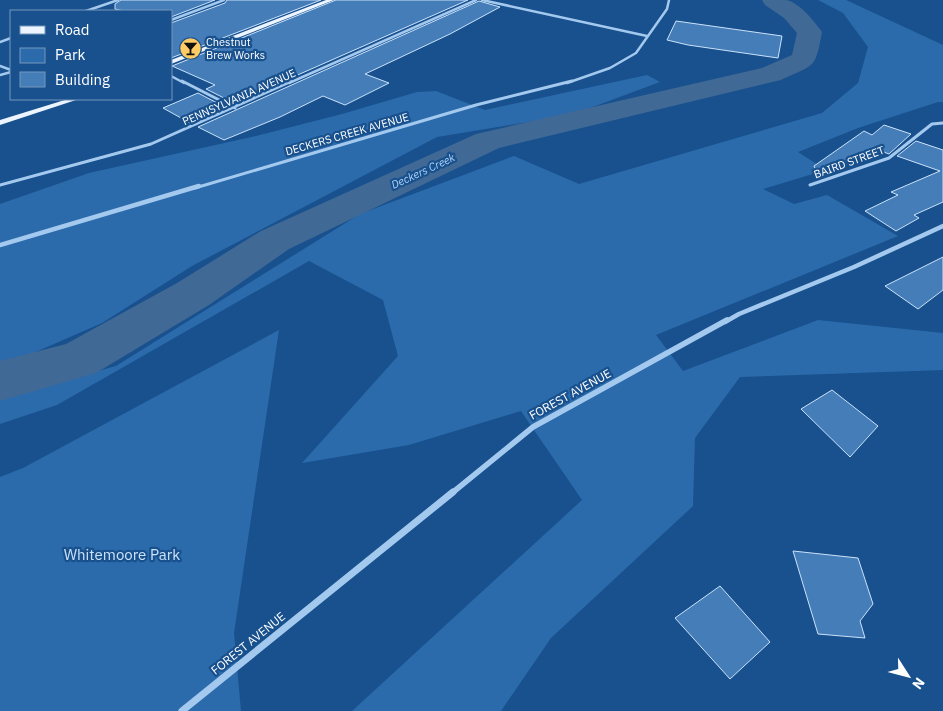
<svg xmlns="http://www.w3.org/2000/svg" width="943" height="711" font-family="'IBM Plex Sans',sans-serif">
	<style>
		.green { fill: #2b6bac }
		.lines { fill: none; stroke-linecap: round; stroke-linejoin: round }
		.river { fill: #406995; fill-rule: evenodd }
		.building { fill: #457db8; stroke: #cbe2fb }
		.street-far4 { stroke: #a4c9ef; stroke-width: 2.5 }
		.street-far3 { stroke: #a4c9ef; stroke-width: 3 }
		.street-far2 { stroke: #a4c9ef; stroke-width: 4.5 }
		.street-far1 { stroke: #a4c9ef; stroke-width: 5.5 }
		.street { stroke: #a4c9ef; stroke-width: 7 }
		.primary { fill: #ecf4ff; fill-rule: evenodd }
		.labels { text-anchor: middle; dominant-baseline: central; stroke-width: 4.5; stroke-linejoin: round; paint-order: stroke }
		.far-poi-label { font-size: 11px; fill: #fff; stroke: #18518e; text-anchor: start }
		.far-street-label { font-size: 11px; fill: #fff; stroke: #18518e }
		.far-water-label { font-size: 11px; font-style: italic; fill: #b0d3f6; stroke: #18518e }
		.street-label { font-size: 12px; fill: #fff; stroke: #18518e }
		.near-park-label { font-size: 15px; fill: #cbe2fb; stroke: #18518e }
	</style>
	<rect width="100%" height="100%" fill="#18518e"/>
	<!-- green -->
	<g class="green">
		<path d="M818,0H846L943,45V102H938L858,128L798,152L826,170L763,189L794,204L827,195L898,236L656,335L683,371L818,320L943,333V370L740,377L695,438L693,506L551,638L501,711H352L582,500L521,411L409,445L302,463L398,356L383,300L309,261L57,405L0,424V398L116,366L360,214L514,156L579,184L822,113L858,83L868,47L843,13Z"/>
		<path d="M647,75L660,82L571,115L437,137L192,266L102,323L31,354L0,362V204L89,173L256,136L342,114L417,92L436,91L485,110Z"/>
		<path d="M279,330L234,633L241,711H0V477L23,468Z"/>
	</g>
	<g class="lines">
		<!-- river -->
		<path class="river" d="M762,0C770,0 779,0 786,0C799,2 815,22 822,32C815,70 815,64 781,80L499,148L289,249L209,305L96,373L0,401V361L66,344L177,283L261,231L476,134L762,68L792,55L797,33L784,18L765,5Z"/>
	</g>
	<!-- building -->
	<g class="building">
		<path d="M121,0H215L171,17V11H124L115,9V4Z"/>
		<path d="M227,0H321L171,58V23L225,3Z"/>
		<path d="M336,0H468L234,103L206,89L215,85L172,66Z"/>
		<path d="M479,1L500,7L450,34L365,74L389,83L345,105L323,96L280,117L224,140L198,127Z"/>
		<path d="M676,21L782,36L778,58L688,45L667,40Z"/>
		<path d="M198,93L225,107L190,123L163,108Z"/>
		<path d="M884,125L911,134L889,154L881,151L816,171L814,166L864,131L872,135Z"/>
		<path d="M916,141L943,150V202L914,215L919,218L896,231L865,211L898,195L891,192L940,171L897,156Z"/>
		<path d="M943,257V290L918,309L885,286Z"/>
		<path d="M832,390L878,426L850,457L801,409Z"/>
		<path d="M793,551L858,558L873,604L860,621L865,638L818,634Z"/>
		<path d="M720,586L770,642L730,679L675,618Z"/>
	</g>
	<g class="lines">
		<!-- street-far4 -->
		<g class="street-far4">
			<path d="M482,0L647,36"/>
			<path d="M86,11L118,0"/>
			<path d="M171,20L224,0"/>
			<path d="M0,42L11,38"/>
			<path d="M0,66L11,70"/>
			<path d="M0,75L11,72"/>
			<path d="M171,76L184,83"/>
			<path d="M289,83L476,0"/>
			<path d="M567,83L610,68L636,53L667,9L669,0"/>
		</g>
		<!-- street-far3 -->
		<g class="street-far3">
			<path d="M182,81L235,108"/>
			<path d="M0,185L151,144L292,81"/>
			<path d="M810,185L889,158L932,124L943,123"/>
			<path d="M195,188L476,105L572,81"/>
		</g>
		<!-- street-far2 -->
		<g class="street-far2">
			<path d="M0,245L199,186"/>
			<path d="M725,322L739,314L854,267L943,226"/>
		</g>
		<!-- street-far1 -->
		<path class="street-far1" d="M452,493L533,427L727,320"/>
		<!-- street -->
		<path class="street" d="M182,711L453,492"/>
		<!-- primary -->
		<g class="primary">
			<path d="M326,0H334L171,64V60Z"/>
			<path d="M68,99H79L0,125V120Z"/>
		</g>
	</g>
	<!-- icons -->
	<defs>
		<symbol id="bar-disc" viewBox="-11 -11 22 22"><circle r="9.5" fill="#ffcb62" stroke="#18518e"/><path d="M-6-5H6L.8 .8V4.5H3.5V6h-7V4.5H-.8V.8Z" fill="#111"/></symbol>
	</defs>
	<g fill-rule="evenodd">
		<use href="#bar-disc" x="178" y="36" width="25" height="25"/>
	</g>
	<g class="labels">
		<!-- far-poi labels -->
		<g class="far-poi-label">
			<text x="206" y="42">Chestnut<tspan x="206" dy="13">Brew Works</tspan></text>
		</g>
		<!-- far-street labels -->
		<g class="far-street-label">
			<text transform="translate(239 97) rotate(-24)">PENNSYLVANIA AVENUE</text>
			<text transform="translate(347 134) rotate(-16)">DECKERS CREEK AVENUE</text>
			<text transform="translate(849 162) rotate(-20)">BAIRD STREET</text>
		</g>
		<!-- far-water labels -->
		<g class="far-water-label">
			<text transform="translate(423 171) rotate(-25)">Deckers Creek</text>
		</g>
		<!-- street labels -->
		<g class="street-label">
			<text transform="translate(570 394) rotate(-29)">FOREST AVENUE</text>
			<text transform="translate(248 643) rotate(-39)">FOREST AVENUE</text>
		</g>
		<!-- near-park labels -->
		<g class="near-park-label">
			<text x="122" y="554">Whitemoore Park</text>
		</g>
	</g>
	<!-- legend -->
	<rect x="10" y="10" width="162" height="90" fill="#18518e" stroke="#7497bb"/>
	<rect x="20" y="26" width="25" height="8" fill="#ecf4ff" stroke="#7497bb"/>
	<text x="55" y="35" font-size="15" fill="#ffffff">Road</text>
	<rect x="20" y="48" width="25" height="15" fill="#2b6bac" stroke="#7497bb"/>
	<text x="55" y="60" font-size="15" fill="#ffffff">Park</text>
	<rect x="20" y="72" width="25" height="15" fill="#457db8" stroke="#7497bb"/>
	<text x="55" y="85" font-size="15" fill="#ffffff">Building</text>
	<!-- north arrow -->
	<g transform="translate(908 676) rotate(126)" stroke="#18518e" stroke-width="4" paint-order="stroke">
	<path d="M0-4L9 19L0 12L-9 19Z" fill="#ffffff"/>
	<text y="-8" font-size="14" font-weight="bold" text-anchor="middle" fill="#ffffff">N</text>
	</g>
</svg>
